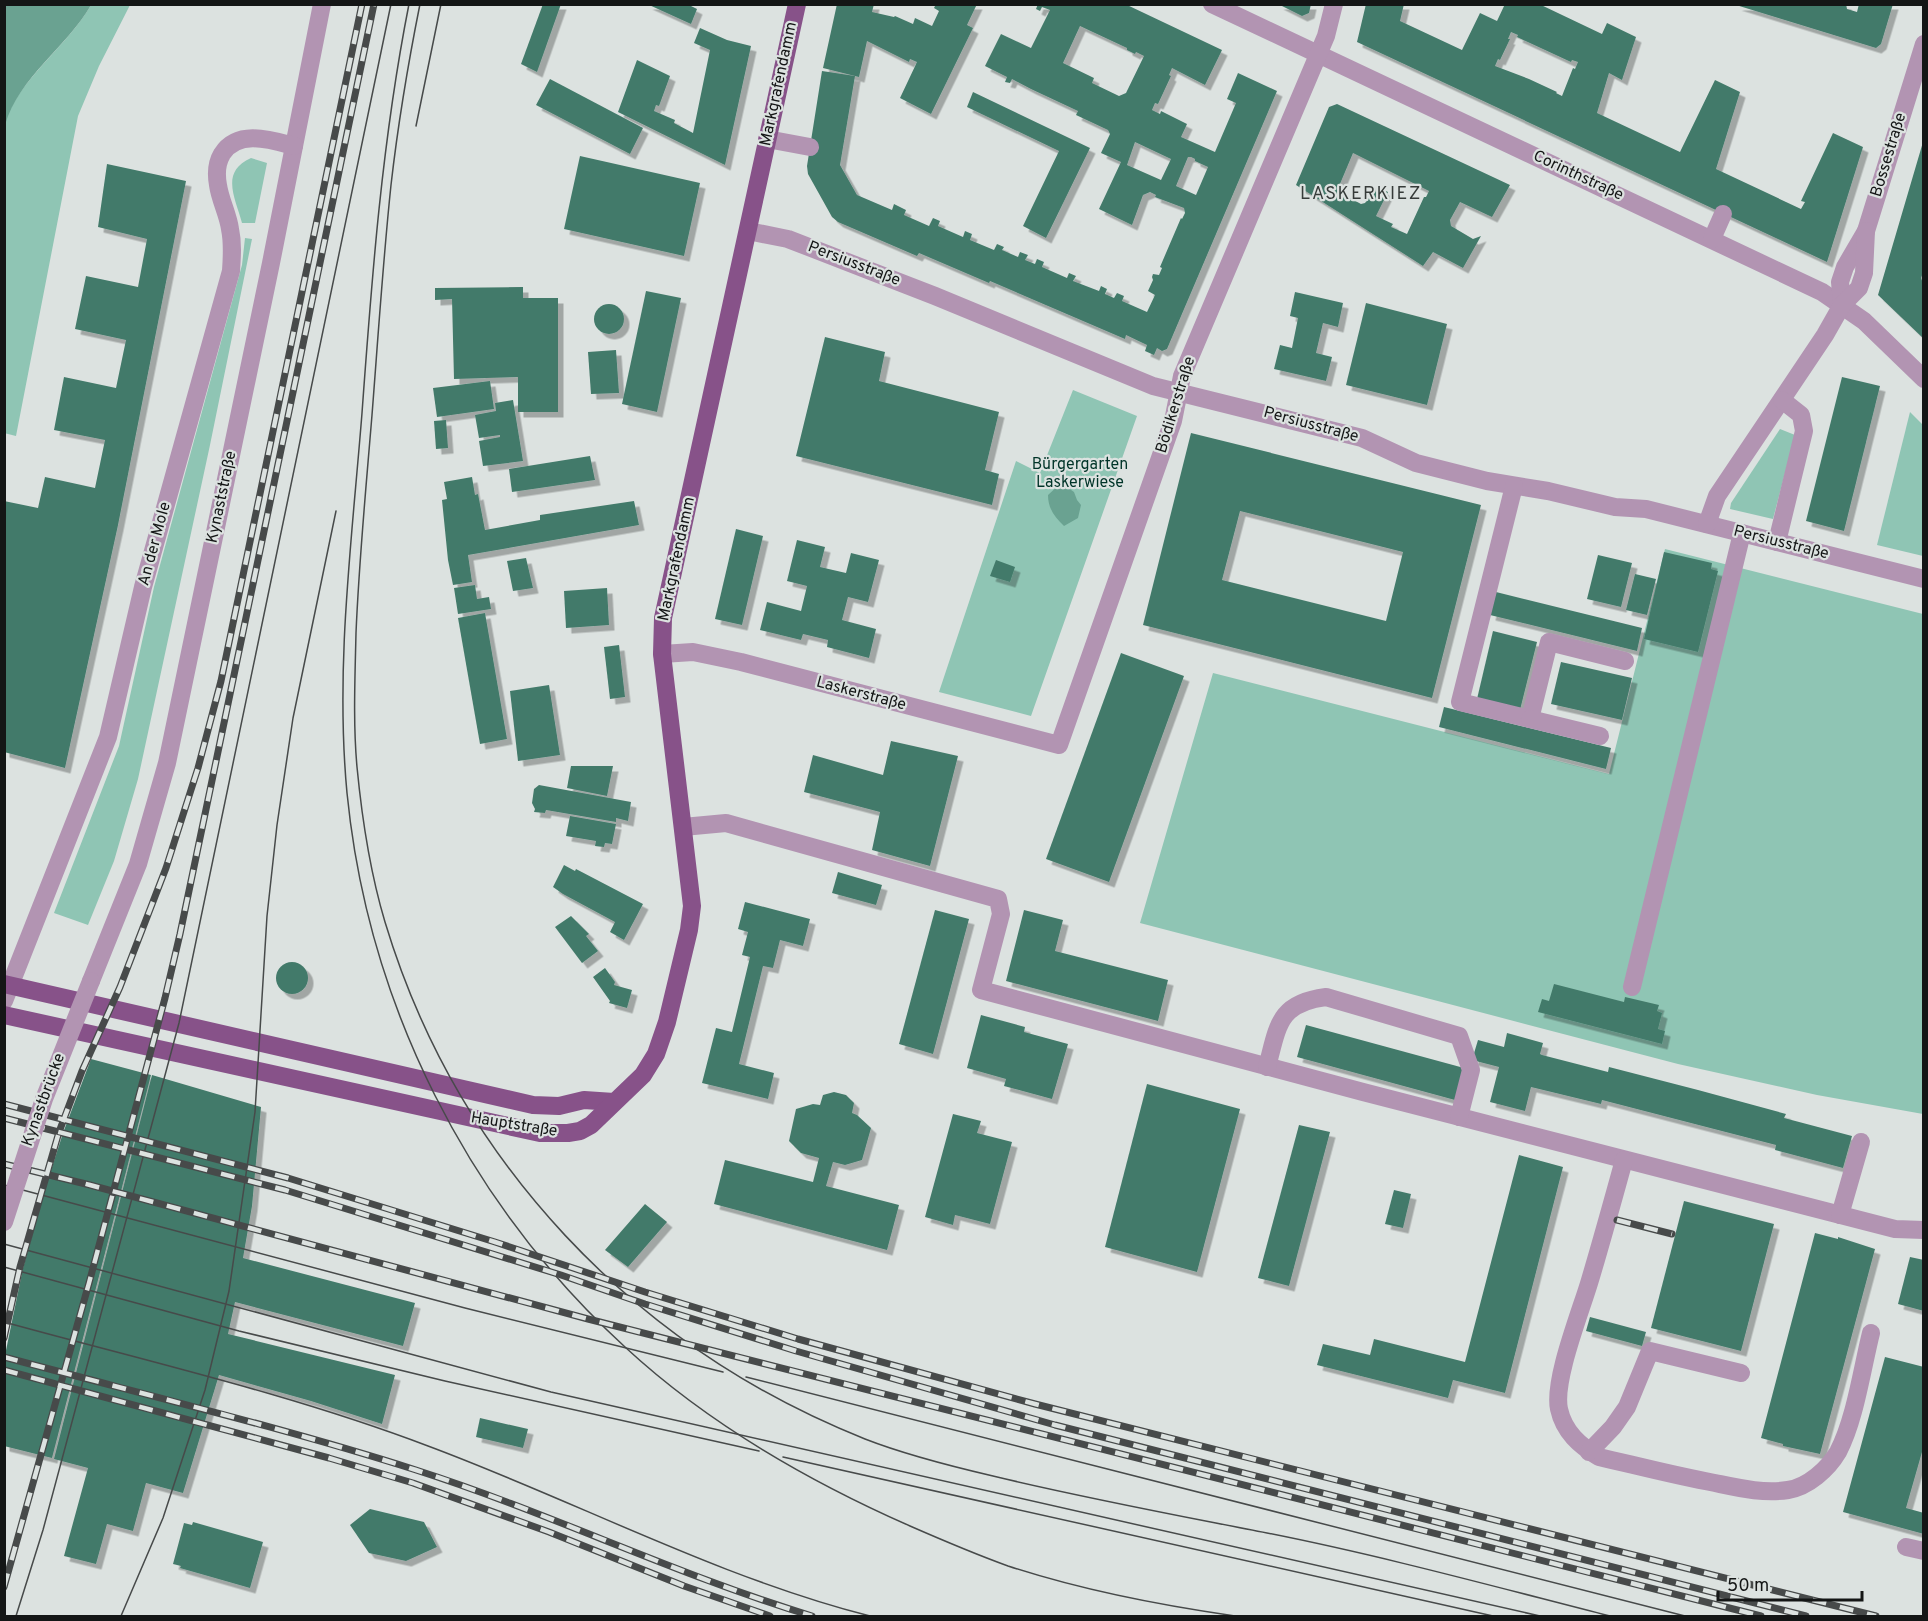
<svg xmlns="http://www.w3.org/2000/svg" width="1928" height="1621" font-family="Overpass,sans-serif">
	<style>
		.green { fill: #8fc5b4 }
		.water { fill: #6aa291 }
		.building { fill: #437a6a; fill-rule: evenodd; filter: url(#shadow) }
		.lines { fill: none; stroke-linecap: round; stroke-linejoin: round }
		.minor { stroke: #b294b2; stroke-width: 18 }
		.major { stroke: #875289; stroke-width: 18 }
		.tram { stroke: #474a4a; stroke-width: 1.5 }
		.rail-casing { stroke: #474a4a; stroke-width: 7 }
		.rail { stroke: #dce2e0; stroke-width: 4.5; stroke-dasharray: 14; stroke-linecap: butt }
		.minor-bridge { stroke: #b294b2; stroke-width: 18 }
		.labels { text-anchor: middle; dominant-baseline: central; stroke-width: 4.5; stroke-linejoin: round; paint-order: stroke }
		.street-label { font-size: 16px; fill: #141616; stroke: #dce2e0 }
		.park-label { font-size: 16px; fill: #003428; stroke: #dce2e0 }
		.neighbourhood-label { font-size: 18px; letter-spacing: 1.5px; fill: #363b39; stroke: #dce2e0 }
	</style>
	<defs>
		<filter id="shadow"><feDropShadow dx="5.5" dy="5.5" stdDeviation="0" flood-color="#0004"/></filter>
	</defs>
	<rect width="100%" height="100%" fill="#dce2e0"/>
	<!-- green -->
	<g class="green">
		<path d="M91,5H130L99,66L78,116L16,436L4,433V125C18,79 67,47 91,5Z"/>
		<path d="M251,158L267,163L255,223H242C235,197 220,172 251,158Z"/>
		<path d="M245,238L252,239L210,445L138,779L114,861L88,925L54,913L119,746L154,587L242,265Z"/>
		<path d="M1073,390L1137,416L1031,716L939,692L1016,461L1040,473Z"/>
		<path d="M1910,412L1923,425V556L1877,545Z"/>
		<path d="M1780,429L1795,435L1773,519L1730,509L1731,503Z"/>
		<path d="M1665,549L1923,614V1114L1817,1095L1678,1064L1140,923L1213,673L1609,774Z"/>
	</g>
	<!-- water -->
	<g class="water">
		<path d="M5,4L91,5C67,47 19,77 5,125Z"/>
		<path d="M1061,483L1074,492L1077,500L1081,505L1078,518L1064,526C1055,517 1048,509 1048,495Z"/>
	</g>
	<!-- building -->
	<g class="building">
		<path d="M543,4H561L537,72L521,64Z"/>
		<path d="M647,4H687L697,9L691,24Z"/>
		<path d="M837,4H874L872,12L894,17L895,16L913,24L915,18L932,26L939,11L934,8L936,4H977L967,25L973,28L931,114L900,98L917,62L910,59L909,62L867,41L859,77L823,68Z"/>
		<path d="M1038,4H1125L1222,50L1205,85L1172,68L1169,75L1171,76L1158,104L1155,103L1152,110L1160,114L1161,111L1187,124L1181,137L1215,152L1236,103L1227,99L1238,73L1277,91L1167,349L1162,351L1157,348L1154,355L1145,351L1147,345L1126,335L1125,339L990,281L989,283L919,253L917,256L838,222L832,217L808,174L807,166L822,71L855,76L840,165L857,195L892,210L894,204L906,210L904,215L929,226L933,218L940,221L938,226L963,237L965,231L972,234L970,240L994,250L997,244L1004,247L1002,250L1018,257L1020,252L1028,255L1025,260L1035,264L1037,259L1044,262L1042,267L1067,278L1069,273L1076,276L1073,281L1099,291L1101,286L1107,289L1105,294L1114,298L1117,293L1124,296L1122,301L1147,312L1155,295L1148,291L1153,280L1152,277L1153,274L1159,275L1162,268L1160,267L1181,218L1182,219L1185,213L1184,208L1155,197L1156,195L1150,192L1143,195L1132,225L1099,209L1121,162L1101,153L1110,134L1108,130L1076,115L1078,111L1031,89L1012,79L1010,83L1005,82L1007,77L985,66L1001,34L1031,48L1050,10L1042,7L1040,11L1036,9ZM1080,26L1127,48V50L1135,54L1136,52L1144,56L1126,93L1119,96L1092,83L1094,78L1063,63ZM1135,142L1171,159L1161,180L1127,165ZM1188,157H1191L1195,159V161L1208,167L1196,195L1176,186Z"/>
		<path d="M1278,4H1311L1309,13L1302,16Z"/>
		<path d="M1366,4H1404L1400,21L1462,50L1480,13L1497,21L1505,4H1539L1602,34L1607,23L1636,37L1622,80L1609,73L1597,113L1680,152L1715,80L1740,92L1716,169L1801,209L1805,202L1801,201L1833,133L1863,147L1827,262L1357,42ZM1511,32L1518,35L1517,37L1571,62L1572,60L1578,62L1575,69L1573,68L1562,96L1556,93L1557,92L1529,79L1495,66L1498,59L1500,60L1510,39H1508Z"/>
		<path d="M1846,4L1847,9L1857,12L1859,4H1893L1881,44L1876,48L1736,5Z"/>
		<path d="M700,28L727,40L751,46L725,165L618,112L637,60L670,76L659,106L656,105L654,111L675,120L674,123L693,133L710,50L694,43Z"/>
		<path d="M550,79L643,128L630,154L536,105Z"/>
		<path d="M973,92L1090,148L1046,238L1023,226L1059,151L967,107Z"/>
		<path d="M1337,104L1510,185L1492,217L1460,202L1450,220L1451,226L1473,239L1481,236L1463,268L1433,252L1423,266L1296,185L1329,107ZM1353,153L1429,191L1426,197H1424L1407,234L1391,227L1393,224L1376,216L1388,192L1377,187L1365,203L1361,204L1337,191Z"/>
		<path d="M1923,142L1924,270L1921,278L1924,286V339L1878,295Z"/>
		<path d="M580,156L700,183L684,256L564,229Z"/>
		<path d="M107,164L186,181L118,525L65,768L4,752V501L38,508L45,477L95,488L105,440L54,430L64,377L116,388L126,340L75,329L86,276L138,287L147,239L98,227Z"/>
		<path d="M523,287V298H558V412H518V377L454,379L452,299L435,300V288Z"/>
		<path d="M646,291L681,298L657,412L622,404Z"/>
		<path d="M1295,292L1343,303L1338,327L1323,323L1316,353L1332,357L1326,381L1274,369L1280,345L1292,348L1298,318L1290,316Z"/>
		<path d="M1366,303L1447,324L1427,405L1346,385Z"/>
		<circle cx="609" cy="319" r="15"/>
		<path d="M825,337L885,352L879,381L999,412L985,470L999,474L992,505L796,456Z"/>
		<path d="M616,350L619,393L591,394L588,352Z"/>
		<path d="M1842,377L1880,386L1844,531L1806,521Z"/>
		<path d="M490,381L494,409L437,417L433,388Z"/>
		<path d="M513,400L523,461L483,466L479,441L500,437V435L479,438L475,415L496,411L495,403Z"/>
		<path d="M446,420L448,448L436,449L434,421Z"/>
		<path d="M1191,433L1481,505L1432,698L1143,625ZM1240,511L1403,552L1386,621L1222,580Z"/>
		<path d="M590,456L595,480L512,492L509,469Z"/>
		<path d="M472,477L475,495L478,494L485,530L540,520V515L634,501L639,525L468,555L472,582L453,585L448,560L442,500L447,499L444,482Z"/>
		<path d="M736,529L763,536L742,625L715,619Z"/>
		<path d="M797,540L825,547L820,567L846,573L851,553L879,560L868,602L848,597L842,620L876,629L869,658L827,647L828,640L803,634L801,640L760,630L767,602L801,611L807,586L787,581Z"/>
		<path d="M1664,552L1712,563L1711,569L1718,571L1698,652L1644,639Z"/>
		<path d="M1598,555L1632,563L1621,607L1587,599Z"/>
		<path d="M526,558L533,588L513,591L507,561Z"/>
		<path d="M996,560L1015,567L1010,582L990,576Z"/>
		<path d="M1635,574L1656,579L1647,615L1626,610Z"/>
		<path d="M475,585L477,599L489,597L491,609L458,614L454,588Z"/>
		<path d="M607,588L609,625L566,628L564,591Z"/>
		<path d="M1496,592L1642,628L1637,651L1490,615Z"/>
		<path d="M485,613L507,739L480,744L458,618Z"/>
		<path d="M1493,631L1537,642L1520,710L1477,699Z"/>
		<path d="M619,645L625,697L610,699L604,647Z"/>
		<path d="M1121,653L1184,676L1109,882L1046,859Z"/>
		<path d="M1561,662L1632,678L1622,720L1551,704Z"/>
		<path d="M549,685L560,755L518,761L510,691Z"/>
		<path d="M1444,707L1611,748L1606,769L1439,727Z"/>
		<path d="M891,741L958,756L930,866L872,850L880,812L804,792L813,755L883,775Z"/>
		<path d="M571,766H613L607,796L567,788Z"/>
		<path d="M539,785L631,802L628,821L616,818V822L546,810L545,813L534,812L535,809L532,803L534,789Z"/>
		<path d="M570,816L616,824L612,844L605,843L604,847L595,846L596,841L566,836Z"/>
		<path d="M564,865L575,871L576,869L643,904L624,940L610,932L615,922L563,894L553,887Z"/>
		<path d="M838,872L882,885L876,905L832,893Z"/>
		<path d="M745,902L810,919L803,946L780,940L773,968L763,966L739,1064L774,1073L768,1099L702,1083L716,1028L732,1032L750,957L742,955L748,932L738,929Z"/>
		<path d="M935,910L969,919L933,1054L899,1044Z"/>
		<path d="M1024,910L1063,920L1055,951L1168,980L1158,1021L1006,981Z"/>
		<path d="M571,916L589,934L586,936L598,951L582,963L555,927Z"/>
		<circle cx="292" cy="978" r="16"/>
		<path d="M605,968L615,982L614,985L632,990L627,1008L609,1003L610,1001L593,977Z"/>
		<path d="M1554,984L1624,1002L1625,997L1659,1005L1657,1011L1662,1013L1658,1029L1665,1031L1662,1044L1538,1012L1542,999L1549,1001Z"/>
		<path d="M981,1015L1025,1027L1024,1032L1068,1044L1052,1099L1004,1086L1006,1079L967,1068Z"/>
		<path d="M1306,1025L1464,1068L1455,1100L1297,1057Z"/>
		<path d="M1507,1033L1543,1043L1540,1054L1542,1055L1608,1072L1609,1067L1698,1090L1786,1114L1784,1118L1852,1136L1843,1168L1775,1150L1776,1145L1602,1100L1601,1104L1531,1087L1525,1111L1490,1102L1499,1067L1472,1060L1478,1040L1504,1047Z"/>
		<path d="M91,1059L151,1075L52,1458L4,1446V1360L23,1268L44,1192L63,1133Z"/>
		<path d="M152,1075L261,1107L252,1206L243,1258L415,1303L403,1346L235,1302L228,1334L395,1375L382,1424L311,1401L219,1375L183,1493L146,1483L133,1531L107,1524L96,1564L64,1556L88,1468L54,1459Z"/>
		<path d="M1147,1084L1240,1109L1197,1272L1105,1247Z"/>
		<path d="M834,1092L846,1095L854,1103L852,1113L857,1115L871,1128L862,1160L845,1165L833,1162L826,1186L899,1205L887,1250L714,1204L725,1160L813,1182L819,1158L801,1153L789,1141L796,1109L813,1104L820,1105L823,1095Z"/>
		<path d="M953,1114L981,1121L977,1133L1012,1142L990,1224L955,1215L953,1225L925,1217Z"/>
		<path d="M1299,1125L1330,1132L1289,1286L1258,1278Z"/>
		<path d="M1519,1155L1563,1167L1505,1393L1453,1380L1448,1398L1317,1365L1323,1344L1370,1355L1374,1339L1465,1362Z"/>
		<path d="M1394,1190L1411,1194L1403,1228L1385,1224Z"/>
		<path d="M1684,1201L1774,1224L1741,1351L1651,1328Z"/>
		<path d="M645,1204L667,1222L628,1267L605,1250Z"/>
		<path d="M1815,1233L1838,1239V1237L1875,1249L1820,1454L1783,1446V1444L1761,1438Z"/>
		<path d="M1910,1257L1924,1260V1311L1898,1304Z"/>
		<path d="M1590,1317L1646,1332L1642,1346L1586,1331Z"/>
		<path d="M1885,1357L1924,1367V1445L1906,1508L1924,1513V1534L1843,1512Z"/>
		<path d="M480,1418L528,1429L523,1448L476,1437Z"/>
		<path d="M370,1509L424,1522L437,1547L406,1561L369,1553L350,1525Z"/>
		<path d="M193,1522L263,1542L250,1588L180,1568L181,1566L173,1564L184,1523L192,1525Z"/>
	</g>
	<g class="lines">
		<!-- minor -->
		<g class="minor">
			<path d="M1212,4L1822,292L1864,321L1924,379"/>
			<path d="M767,139L810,147"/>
			<path d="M748,231L788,239L935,296L1153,386L1362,438L1416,463L1487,481L1548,491L1615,507L1646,509L1924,579"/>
			<path d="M1712,239L1723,214"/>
			<path d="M1842,305L1840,282L1845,267L1866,231L1924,44"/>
			<path d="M1514,486L1460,702L1530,719L1549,642L1625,661"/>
			<path d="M1707,524L1717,496L1825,335L1842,305L1859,288L1864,273L1866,231"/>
			<path d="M1777,542L1804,431L1801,415L1782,400"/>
			<path d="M662,654L693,652L741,662L1059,745L1173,421L1182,376L1326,36L1334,4"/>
			<path d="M1530,719L1600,736"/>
			<path d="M683,827L726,823L998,899L1001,914L981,990L1363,1092L1895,1229L1924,1230"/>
			<path d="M91,981L138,864L167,763L271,263L322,4"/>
			<path d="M1632,987L1742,533"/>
			<path d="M4,1001L108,737L143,587L231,271C232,257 233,243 230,229C228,214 220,200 218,185C216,174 216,164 222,154C238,129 271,140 294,146"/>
			<path d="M1267,1067C1278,1026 1278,1003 1326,997L1459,1036L1471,1070L1459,1117"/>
			<path d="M1624,1160C1613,1200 1602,1240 1590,1280C1581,1311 1553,1380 1559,1409C1564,1432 1580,1446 1599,1457C1638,1466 1676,1476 1715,1483C1739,1488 1764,1494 1788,1490C1808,1487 1828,1469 1838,1452C1855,1420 1862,1369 1871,1333"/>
			<path d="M1840,1215L1861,1142"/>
			<path d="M1589,1452L1613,1427L1627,1407L1650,1351L1741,1373"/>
			<path d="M1906,1547L1924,1551"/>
		</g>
		<!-- major -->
		<g class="major">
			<path d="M4,984L533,1105L559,1106L584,1100L614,1102"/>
			<path d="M4,1015L540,1133H568L580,1131L591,1125L643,1075L656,1054L667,1022L689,930L692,906L662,654L663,618L797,4"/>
		</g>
		<!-- tram -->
		<g class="tram">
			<path d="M409,4C382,141 372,275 362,413C352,540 335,666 347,793C368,1005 468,1203 625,1347C707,1423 808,1481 910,1526C942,1540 975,1554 1008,1566C1081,1590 1158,1605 1235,1616"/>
			<path d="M420,4C408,64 398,124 391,185C383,261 378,338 372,415C366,488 359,560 356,633C355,678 353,723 357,767C362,819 370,872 385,922C457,1161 634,1347 865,1439C906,1455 950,1466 993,1476C1084,1498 1176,1515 1267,1533C1383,1556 1496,1587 1610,1616"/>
			<path d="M416,126L441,4"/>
			<path d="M4,1185L465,1308L723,1372"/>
			<path d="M4,1244L551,1392L1540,1616"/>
			<path d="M4,1267L239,1331L445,1381L759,1451"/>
			<path d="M4,1322C146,1361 291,1394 428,1446C576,1501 717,1577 870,1616"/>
			<path d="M746,1377L1685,1616"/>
			<path d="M783,1457L1493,1616"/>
			<path d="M16,1616L43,1530L179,1023L391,4"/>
			<path d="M121,1616L163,1518L205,1390L229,1291L255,1112L267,916L277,825L293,718L336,511"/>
		</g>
		<defs>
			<g id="rail">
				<path d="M4,1104L288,1178L495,1242L645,1292L798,1339L1035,1404L1876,1616"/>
				<path d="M4,1118L285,1190L561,1275L645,1304L796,1351L1055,1425L1806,1616"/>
				<path d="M4,1164L90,1185L588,1319L1761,1616"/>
				<path d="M1617,1220L1672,1234"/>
				<path d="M4,1338L20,1267L59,1132L82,1071L120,987L166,868L198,768L221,681L362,4"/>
				<path d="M4,1357C142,1394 281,1427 416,1470C550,1513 677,1575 812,1616"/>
				<path d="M4,1370L329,1458L413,1483L549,1532L684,1586L770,1616"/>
				<path d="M4,1587L89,1283L165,998L180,934L374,4"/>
			</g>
		</defs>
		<!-- rail casing -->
		<use href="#rail" class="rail-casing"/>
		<!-- rail -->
		<use href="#rail" class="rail"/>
		<!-- minor-bridge -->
		<path class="minor-bridge" d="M4,1222L44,1099L91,981"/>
	</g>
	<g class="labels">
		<!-- street labels -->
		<g class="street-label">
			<text transform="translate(779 84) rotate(-78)">Markgrafendamm</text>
			<text transform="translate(1889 155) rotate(-73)">Bossestraße</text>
			<text transform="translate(1578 176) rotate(25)">Corinthstraße</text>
			<text transform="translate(854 264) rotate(21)">Persiusstraße</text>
			<text transform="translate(1176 405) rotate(-73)">Bödikerstraße</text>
			<text transform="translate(1311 425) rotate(15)">Persiusstraße</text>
			<text transform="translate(222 497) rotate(-78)">Kynaststraße</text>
			<text transform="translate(1781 543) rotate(14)">Persiusstraße</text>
			<text transform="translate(155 544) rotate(-75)">An der Mole</text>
			<text transform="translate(677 559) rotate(-78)">Markgrafendamm</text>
			<text transform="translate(861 694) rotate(15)">Laskerstraße</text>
			<text transform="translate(44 1100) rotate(-70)">Kynastbrücke</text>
			<text transform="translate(514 1125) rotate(9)">Hauptstraße</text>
		</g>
		<!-- park labels -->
		<g class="park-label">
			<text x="1080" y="465">Bürgergarten<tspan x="1080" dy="18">Laskerwiese</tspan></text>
		</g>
		<!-- neighbourhood labels -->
		<g class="neighbourhood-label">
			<text x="1361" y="194">LASKERKIEZ</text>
		</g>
	</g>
	<!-- border -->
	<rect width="1928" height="1621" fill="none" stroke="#141616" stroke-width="12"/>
	<!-- scale -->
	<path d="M1718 1591v9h144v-9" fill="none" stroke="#141616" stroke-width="3"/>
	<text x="1727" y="1591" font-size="18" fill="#141616" stroke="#dce2e0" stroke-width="4.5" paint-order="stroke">50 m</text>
</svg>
